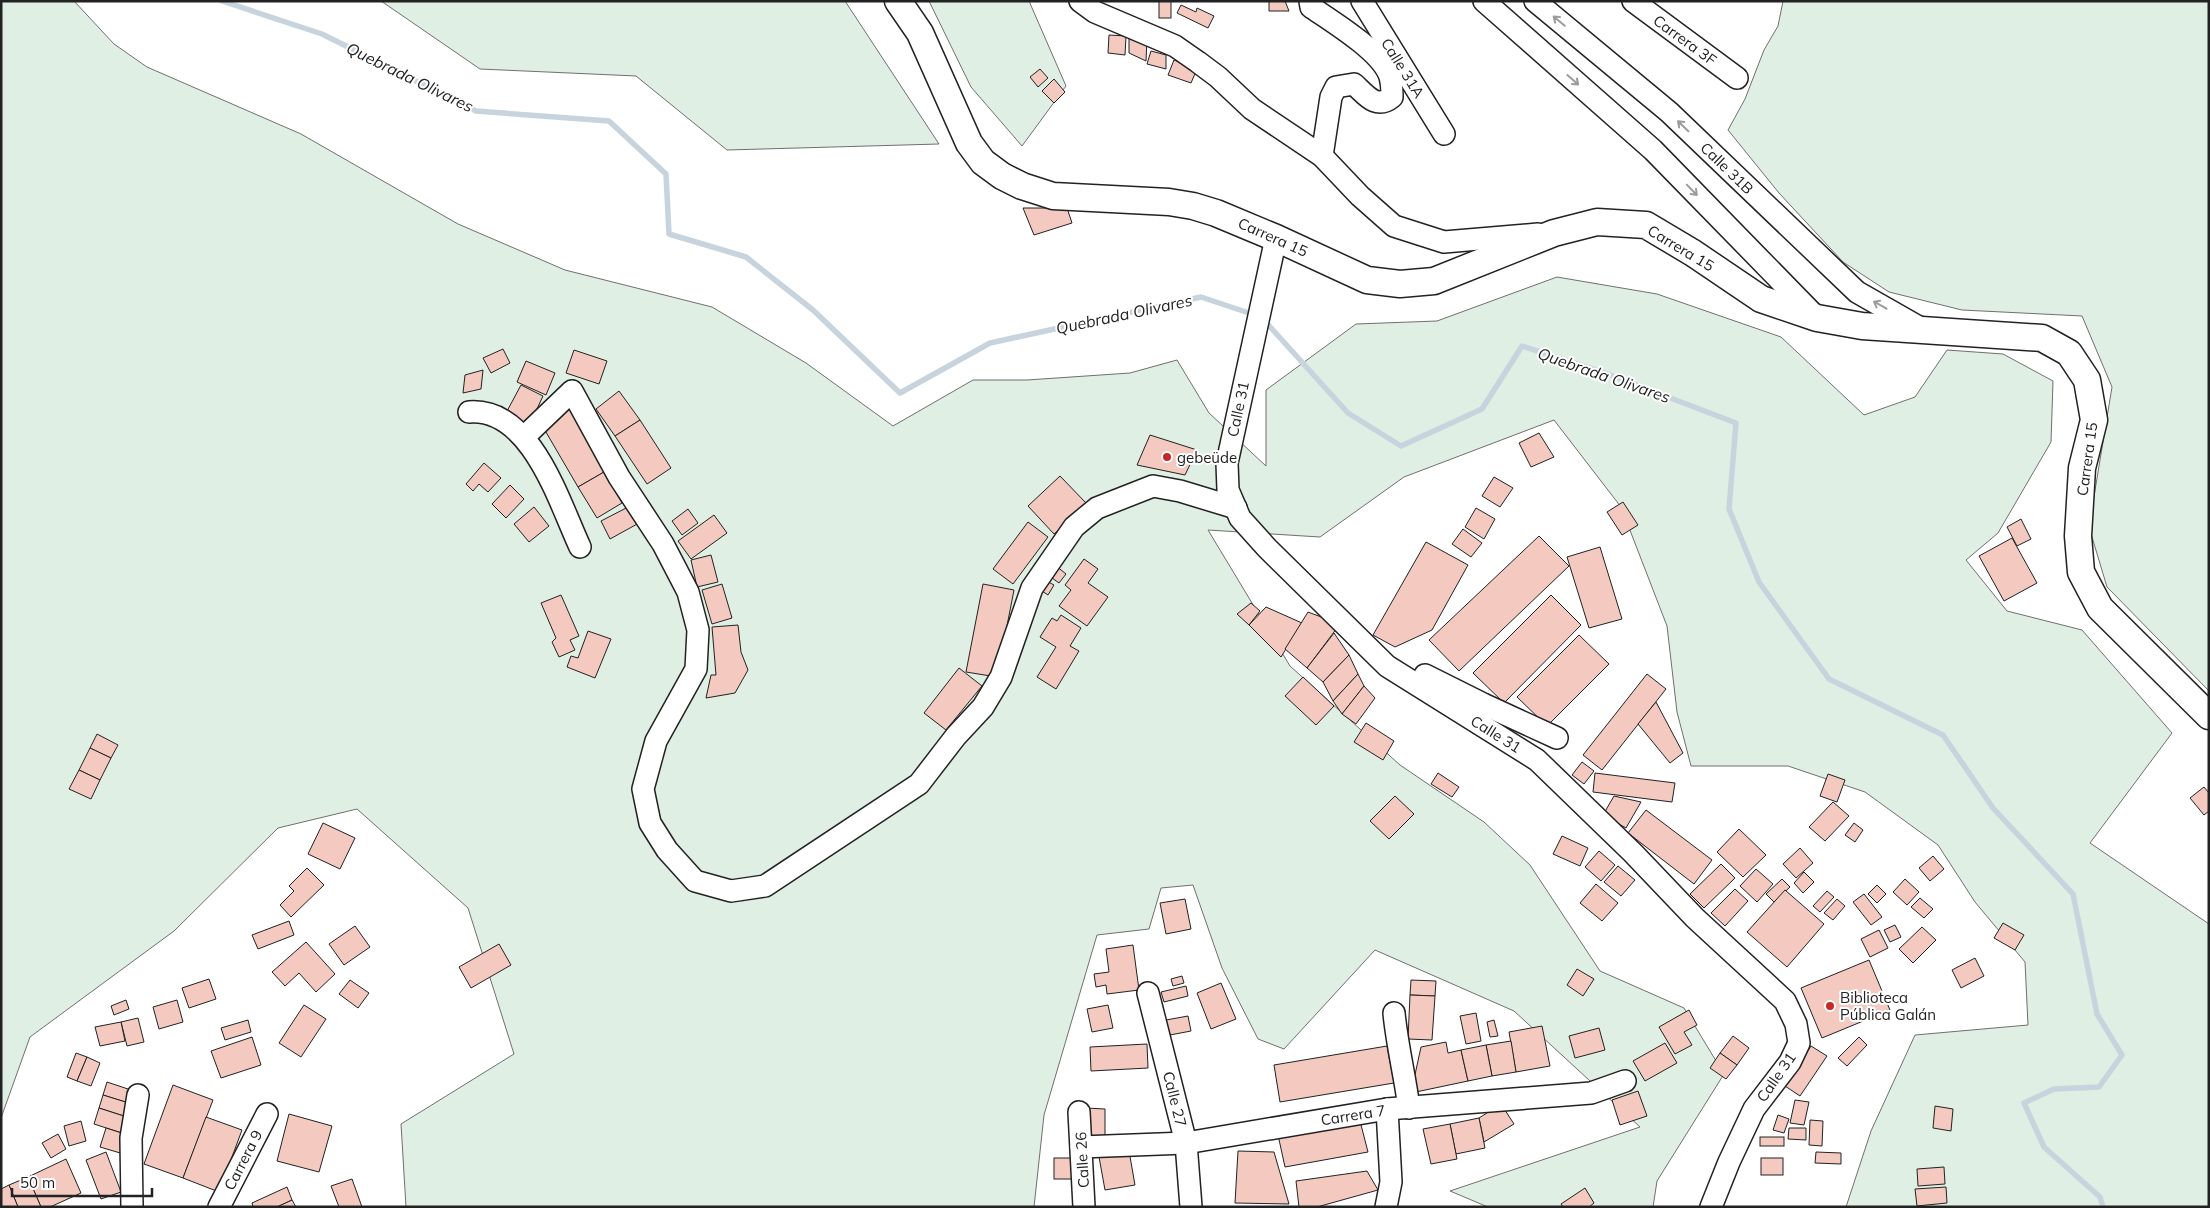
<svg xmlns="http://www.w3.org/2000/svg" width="2210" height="1208" font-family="Mulish,sans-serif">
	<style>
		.green { fill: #e0efe3; stroke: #6f6f6f }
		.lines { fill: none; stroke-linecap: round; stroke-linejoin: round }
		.stream { stroke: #c7d3dd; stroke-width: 5.5 }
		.building { fill: #f3c9c0; stroke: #222 }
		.minor-casing { stroke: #222; stroke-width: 24 }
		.major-casing { stroke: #222; stroke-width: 29 }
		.minor { stroke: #fff; stroke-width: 21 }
		.major { stroke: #fff; stroke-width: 26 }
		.oneway { stroke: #9c9c9c }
		.poi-dot { fill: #c62828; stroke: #fff; stroke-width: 2 }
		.labels { text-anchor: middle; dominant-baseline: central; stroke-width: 4; stroke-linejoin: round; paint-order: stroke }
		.street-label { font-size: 15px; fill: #222; stroke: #fff }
		.poi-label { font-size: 15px; fill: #222; stroke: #fff; text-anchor: start }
		.water-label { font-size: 16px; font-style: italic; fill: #222; stroke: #fff }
	</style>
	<rect width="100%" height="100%" fill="#fff"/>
	<!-- green -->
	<g class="green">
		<path d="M1,1H74L114,44L147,67L301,134L458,224L565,270L712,307L806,363L893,426L973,380H1027L1130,373L1177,360L1209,413L1266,466V390L1356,324L1437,321L1557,277L1657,294L1781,337L1864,415L1915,397L1947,350L2003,354L2053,381L2051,442L1998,533L1966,560L2007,611L2082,630L2172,733L2090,843L2209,924V1207H1846L1871,1131L1915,1035L2028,1025L2025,962L1975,902L1938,845L1865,792L1788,766H1691L1677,712L1667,626L1621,507L1554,420L1404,477L1320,537L1208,530L1290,666L1400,765L1484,822L1530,865L1600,971L1684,1008L1724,1074L1657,1181L1653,1207H1488L1450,1191L1640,1127L1514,1011L1375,950L1284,1049L1258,1039L1222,968L1193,885L1161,888L1149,929L1097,935L1044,1115L1034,1207H406L401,1124L514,1054L468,908L357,809L278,828L174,931L30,1037L1,1118Z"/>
		<path d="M381,1H845L939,144L727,150L636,76L480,69Z"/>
		<path d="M929,1H1029L1066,86L1022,146L971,87Z"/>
		<path d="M1783,1H2209V691L2107,587L2089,527L2112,387L2082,316L1962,310L1889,292L1843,262L1779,193L1728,130L1745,99L1764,50L1778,26Z"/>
	</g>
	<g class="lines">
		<!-- stream -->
		<g class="stream">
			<path d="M222,1L322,34L476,111L609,121L666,174L669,234L746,257L813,310L900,393L990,343L1201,297L1255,315"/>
			<path d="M1263,319L1348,413L1401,446L1482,409L1522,346L1605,373L1736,423L1729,509L1759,582L1829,679L1943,735L1993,808L2073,894L2097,1014L2122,1055L2099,1087L2054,1089L2024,1103L2044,1147L2100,1197L2103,1207"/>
		</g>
	</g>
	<!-- building -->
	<g class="building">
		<rect x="1159" y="1" width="12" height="17"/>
		<path d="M1269,1H1285L1289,11H1269Z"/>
		<path d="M1181,5L1196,12L1197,8L1214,16L1208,28L1177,13Z"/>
		<path d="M1109,35L1126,36L1125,55L1108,53Z"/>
		<path d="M1129,37L1147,38L1146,61L1129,53Z"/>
		<path d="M1151,51L1166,55V69L1147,64Z"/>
		<path d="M1174,60L1197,69L1191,83L1168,75Z"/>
		<path d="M1040,69L1048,78L1038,87L1030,77Z"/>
		<path d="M1054,79L1065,92L1054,103L1042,91Z"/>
		<path d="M1023,208H1067L1072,223L1034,235Z"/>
		<path d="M503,349L510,363L491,373L483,358Z"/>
		<path d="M574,350L607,361L599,384L566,373Z"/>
		<path d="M526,361L555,373L546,395L517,382Z"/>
		<path d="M483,370L481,389L463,393L465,375Z"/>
		<path d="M521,385L543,396L529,426L506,413Z"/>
		<path d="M619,391L640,420L615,436L596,409Z"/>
		<path d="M565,400L604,472L578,487L543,427Z"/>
		<path d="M640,420L671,468L647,484L615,436Z"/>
		<path d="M1539,433L1554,457L1531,467L1519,443Z"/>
		<path d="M1150,435L1197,450L1185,475L1137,465Z"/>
		<path d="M484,463L501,478L488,492L479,484L473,491L466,484Z"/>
		<path d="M604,472L622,503L597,518L578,487Z"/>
		<path d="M1060,476L1087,504L1054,534L1028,506Z"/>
		<path d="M1494,477L1513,488L1500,507L1482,496Z"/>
		<path d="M510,485L524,499L506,518L492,504Z"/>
		<path d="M1623,502L1638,525L1622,535L1607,512Z"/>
		<path d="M630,506L639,523L610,539L601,521Z"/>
		<path d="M534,507L549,526L529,542L514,524Z"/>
		<path d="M1476,508L1495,519L1484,539L1465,527Z"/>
		<path d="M688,509L698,523L682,535L672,521Z"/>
		<path d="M714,515L727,533L691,559L678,541Z"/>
		<path d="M2021,519L2031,539L2017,546L2007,527Z"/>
		<path d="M1028,522L1048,537L1013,584L993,569Z"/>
		<path d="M1463,529L1482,543L1471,557L1452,544Z"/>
		<path d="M1539,536L1569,566L1459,671L1429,640Z"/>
		<path d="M2012,538L2037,583L2004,601L1979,556Z"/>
		<path d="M1426,542L1468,565L1432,630L1395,647L1373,635Z"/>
		<path d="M1600,547L1622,619L1589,628L1567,557Z"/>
		<path d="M711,555L718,582L697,587L691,560Z"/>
		<path d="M1084,559L1098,569L1088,583L1108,597L1087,626L1059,606L1071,590L1065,585Z"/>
		<path d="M1055,565L1066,574L1059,583L1048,575Z"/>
		<path d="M1041,578L1054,585L1048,595L1036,587Z"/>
		<path d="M722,584L732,618L712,624L702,590Z"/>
		<path d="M983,584L1014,590L997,677L966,672Z"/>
		<path d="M561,595L579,636L570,640L575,650L559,657L552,642L556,638L541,603Z"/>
		<path d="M1551,595L1581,625L1504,703L1473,673Z"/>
		<path d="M1251,603L1260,611L1249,625L1237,614Z"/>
		<path d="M1266,607L1302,623L1281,657L1249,625Z"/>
		<path d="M1308,612L1340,624L1307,668L1285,649Z"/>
		<path d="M1061,615L1081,628L1070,646L1079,651L1056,689L1037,677L1056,647L1040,637L1052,618L1057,621Z"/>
		<path d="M738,625L741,652L748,670L735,693L706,698L711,675H716L712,627Z"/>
		<path d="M588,631L611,639L595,678L567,667L571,656L578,658Z"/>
		<path d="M1334,633L1349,655L1323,682L1307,668Z"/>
		<path d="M1579,635L1609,664L1547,726L1517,697Z"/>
		<path d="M1349,655L1358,674L1333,701L1323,682Z"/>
		<path d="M959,668L982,686L946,730L924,713Z"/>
		<path d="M1358,674L1364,686L1342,714L1333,701Z"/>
		<path d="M1647,674L1666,689L1602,770L1583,755Z"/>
		<path d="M1303,677L1334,706L1316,725L1285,696Z"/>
		<path d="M1364,686L1375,698L1356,724L1342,714Z"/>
		<path d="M1656,702L1683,753L1670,763L1638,724Z"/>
		<path d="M1366,723L1394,741L1383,760L1354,742Z"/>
		<path d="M97,734L118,745L111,758L90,748Z"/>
		<path d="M90,748L111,758L100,780L79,770Z"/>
		<path d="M1582,762L1594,771L1584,784L1572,775Z"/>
		<path d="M79,770L100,780L91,799L69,789Z"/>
		<path d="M1438,773L1459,787L1452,797L1431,784Z"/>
		<path d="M1595,773L1675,783L1672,802L1593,792Z"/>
		<path d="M1828,774L1845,780L1837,802L1820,796Z"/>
		<path d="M2204,787L2209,793V811L2204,815L2190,798Z"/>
		<path d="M1395,796L1414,814L1389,839L1370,821Z"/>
		<path d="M1614,796L1641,802L1626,828L1603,815Z"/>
		<path d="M1833,802L1849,816L1825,841L1809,827Z"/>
		<path d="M1646,810L1712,860L1694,884L1628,833Z"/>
		<path d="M323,823L355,838L340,869L308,854Z"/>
		<path d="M1854,823L1863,830L1855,842L1845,835Z"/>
		<path d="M1739,829L1766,855L1743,877L1717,852Z"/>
		<path d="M1562,836L1588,848L1580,866L1553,854Z"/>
		<path d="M1800,848L1813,863L1796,878L1783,864Z"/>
		<path d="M1599,851L1615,865L1601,881L1585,867Z"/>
		<path d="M1933,856L1944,869L1930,881L1919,868Z"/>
		<path d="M1721,864L1735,878L1704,908L1690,894Z"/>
		<path d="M1618,866L1635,880L1621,896L1604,882Z"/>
		<path d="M307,868L324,885L291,917L280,905L294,891L289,886Z"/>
		<path d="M1756,869L1773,884L1757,902L1740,886Z"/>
		<path d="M1804,872L1814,882L1803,893L1794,883Z"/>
		<path d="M1782,879L1790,887L1774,902L1766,894Z"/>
		<path d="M1905,879L1919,892L1907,905L1893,892Z"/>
		<path d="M1596,884L1618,903L1602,921L1580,903Z"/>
		<path d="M1877,885L1886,894L1877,903L1868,894Z"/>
		<path d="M1735,889L1748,901L1725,926L1711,913Z"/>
		<path d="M1785,890L1824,924L1787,967L1747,932Z"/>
		<path d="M1827,891L1834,897L1820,912L1813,906Z"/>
		<path d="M1864,894L1882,917L1871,925L1853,902Z"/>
		<path d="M1920,898L1933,909L1924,918L1911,907Z"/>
		<path d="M1185,899L1191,929L1166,934L1160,903Z"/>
		<path d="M1837,899L1845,906L1833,920L1824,913Z"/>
		<path d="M289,921L294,935L258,949L252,935Z"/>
		<path d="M2003,923L2024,935L2015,950L1994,938Z"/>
		<path d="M1895,925L1901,937L1890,942L1884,930Z"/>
		<path d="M355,926L370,947L344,965L329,944Z"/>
		<path d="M1922,927L1936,940L1913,963L1899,949Z"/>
		<path d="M1879,930L1888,948L1870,957L1861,939Z"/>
		<path d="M306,942L335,974L316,992L299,973L285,986L272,972Z"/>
		<path d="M499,944L511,965L471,988L459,967Z"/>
		<path d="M1133,945L1139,990L1107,994L1106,985L1096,987L1094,974L1109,972L1106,949Z"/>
		<path d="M1975,958L1984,976L1961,988L1952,970Z"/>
		<path d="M1869,960L1890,1010L1822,1038L1801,988Z"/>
		<path d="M1577,969L1594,979L1583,996L1567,985Z"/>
		<path d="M1182,976L1184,983L1173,986L1171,979Z"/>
		<path d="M209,979L216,999L189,1008L182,988Z"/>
		<path d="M350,980L369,993L358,1008L339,994Z"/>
		<path d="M1411,980L1436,981L1435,996L1410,995Z"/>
		<path d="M1221,983L1236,1019L1211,1029L1197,993Z"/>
		<path d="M1186,986L1188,996L1164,1002L1161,992Z"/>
		<path d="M1410,995L1435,996L1432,1040L1408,1039Z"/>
		<path d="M126,1000L129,1009L114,1015L111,1006Z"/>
		<path d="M177,1000L183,1022L159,1029L153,1007Z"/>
		<path d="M304,1005L326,1019L301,1057L279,1043Z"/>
		<path d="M1108,1005L1113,1028L1092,1032L1087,1009Z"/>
		<path d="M1689,1010L1697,1025L1684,1032L1692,1045L1675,1054L1659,1027Z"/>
		<path d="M1476,1013L1481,1041L1466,1044L1460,1016Z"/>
		<path d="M1188,1016L1191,1031L1170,1035L1166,1020Z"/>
		<path d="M138,1018L144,1042L127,1046L121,1022Z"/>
		<path d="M248,1020L251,1032L225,1040L221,1028Z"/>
		<path d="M1494,1020L1498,1036L1490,1037L1487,1022Z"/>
		<path d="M121,1022L125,1041L100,1046L95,1027Z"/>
		<path d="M1542,1026L1550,1066L1516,1072L1509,1032Z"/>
		<path d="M1599,1028L1605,1050L1575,1058L1569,1036Z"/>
		<path d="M1733,1036L1749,1048L1737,1065L1720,1053Z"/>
		<path d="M252,1037L261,1065L221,1078L211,1051Z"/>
		<path d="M1859,1037L1867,1045L1847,1066L1838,1058Z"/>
		<path d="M1511,1041L1516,1072L1492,1076L1486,1045Z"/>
		<path d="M1446,1042L1448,1053L1461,1050L1468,1081L1411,1093L1421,1047Z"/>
		<path d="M1665,1043L1677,1063L1645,1081L1633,1061Z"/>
		<path d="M1147,1044L1148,1068L1091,1071L1090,1047Z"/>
		<path d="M1486,1045L1492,1076L1468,1081L1461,1050Z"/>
		<path d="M1387,1046L1394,1083L1280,1102L1274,1065Z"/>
		<path d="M1811,1046L1827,1056L1800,1096L1785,1086Z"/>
		<path d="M76,1053L87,1057L77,1081L67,1077Z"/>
		<path d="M1720,1053L1737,1065L1726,1079L1710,1068Z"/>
		<path d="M87,1057L100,1063L91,1086L77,1081Z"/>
		<path d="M107,1082L134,1091L132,1104L103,1095Z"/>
		<path d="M173,1085L213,1100L183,1178L144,1164Z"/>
		<path d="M1638,1091L1647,1116L1620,1125L1612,1100Z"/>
		<path d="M103,1095L132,1104L130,1118L99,1108Z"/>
		<path d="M1795,1100L1809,1102L1804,1125L1790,1123Z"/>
		<path d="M1501,1104L1514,1124L1484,1142L1479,1118Z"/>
		<path d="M1935,1106L1953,1109L1951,1131L1933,1128Z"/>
		<path d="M99,1108L130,1118L128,1135L94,1124Z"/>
		<path d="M1086,1108L1105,1109V1140L1085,1139Z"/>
		<path d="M289,1114L332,1126L319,1172L277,1161Z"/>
		<path d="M1778,1115L1789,1119L1784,1133L1773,1130Z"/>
		<path d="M206,1117L242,1130L219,1192L183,1178Z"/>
		<path d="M1479,1118L1485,1148L1456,1154L1450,1124Z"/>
		<path d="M1810,1120L1823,1121L1822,1146L1809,1145Z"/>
		<path d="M81,1121L86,1141L69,1146L64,1126Z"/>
		<path d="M1360,1121L1368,1152L1285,1167L1278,1135Z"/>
		<path d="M1450,1124L1457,1159L1431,1164L1423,1129Z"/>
		<path d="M106,1128L128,1135L127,1155L100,1147Z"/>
		<path d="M1789,1128H1806V1140L1788,1139Z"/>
		<path d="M58,1134L66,1149L51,1158L42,1143Z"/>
		<rect x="1760" y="1137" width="24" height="9"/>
		<path d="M1129,1151L1135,1185L1105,1190L1099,1157Z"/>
		<path d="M1238,1151L1274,1152L1289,1204L1235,1203Z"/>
		<path d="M106,1152L121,1192L101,1199L86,1160Z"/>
		<path d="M1816,1152L1841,1153V1164L1815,1163Z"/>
		<rect x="1054" y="1158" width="26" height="21"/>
		<rect x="1761" y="1158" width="22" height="17"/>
		<path d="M66,1159L81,1193L50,1207H41L28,1177Z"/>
		<path d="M1944,1167L1945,1184L1918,1186L1917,1169Z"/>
		<path d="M1367,1171L1378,1190L1317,1207H1299L1296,1181Z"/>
		<path d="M28,1177L41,1207H18L9,1185Z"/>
		<path d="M352,1179L362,1207H339L331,1186Z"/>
		<path d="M9,1185L18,1207H1V1189Z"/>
		<path d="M287,1187L292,1200L277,1207H253L252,1203Z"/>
		<path d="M1946,1187L1947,1203L1917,1206L1915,1189Z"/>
		<path d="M1585,1188L1594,1203L1589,1207H1563L1561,1204Z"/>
		<path d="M292,1200L296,1207H277Z"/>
	</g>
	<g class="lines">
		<defs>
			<g id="minor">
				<path d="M1080,1L1095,12L1175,46L1198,62L1218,77L1252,109L1322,156L1360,196L1394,226L1444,242L1538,234"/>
				<path d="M1310,1L1311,7C1333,22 1379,50 1389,74C1392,81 1392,90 1392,97C1376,110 1366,95 1354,84L1336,87L1331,97L1322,156"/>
				<path d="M1362,1L1444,134"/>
				<path d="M1484,1L1653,150L1817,318"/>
				<path d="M1535,1L1669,112L1857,292L1922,329"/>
				<path d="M1633,1L1737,78"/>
				<path d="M1276,238L1227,463L1228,490L1240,518L1267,548L1387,666L1537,760L1633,853L1695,918L1785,1001L1796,1024L1799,1043L1790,1062L1754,1109L1729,1162L1711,1207"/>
				<path d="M469,412C531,407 559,502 580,547"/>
				<path d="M524,437L572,391L619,477L663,544L688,592L698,630L696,669L656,741L643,789L650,823L667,850L695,881L731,891L765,886L919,784L956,736L983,707L1001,677L1032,588L1074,527L1097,508L1153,486L1180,491L1236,508"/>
				<path d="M1425,675L1483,704L1557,738"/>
				<path d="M1148,993L1186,1143L1191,1207"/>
				<path d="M1394,1013C1397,1045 1405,1076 1409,1108"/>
				<path d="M1079,1112L1084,1207"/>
				<path d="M1081,1147L1186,1143L1387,1109L1591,1093L1625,1081"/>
				<path d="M132,1207L131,1138L138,1095"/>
				<path d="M219,1207L267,1114"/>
				<path d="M1386,1207L1391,1182L1387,1109"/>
			</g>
			<path id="major" d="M898,1L920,33L969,143L983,162L1002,176L1022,186L1053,196L1169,202L1193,206L1216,213L1276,238L1367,280L1400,284L1434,281L1554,233L1597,222L1646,225L1693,253L1761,299L1817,318L1862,326L2042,338L2069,353L2087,380L2094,420L2082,468L2078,536L2081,572L2100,608L2209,716"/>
		</defs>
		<!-- minor casing -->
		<use href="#minor" class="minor-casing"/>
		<!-- major casing -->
		<use href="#major" class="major-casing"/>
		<!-- minor -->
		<use href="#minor" class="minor"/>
		<!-- major -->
		<use href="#major" class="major"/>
	</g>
	<!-- one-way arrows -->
	<defs><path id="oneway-shaft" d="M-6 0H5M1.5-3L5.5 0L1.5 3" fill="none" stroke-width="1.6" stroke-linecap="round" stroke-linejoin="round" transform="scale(1.25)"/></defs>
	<g class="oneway">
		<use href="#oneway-shaft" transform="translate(1559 21) rotate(-140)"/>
		<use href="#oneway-shaft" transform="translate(1573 80) rotate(41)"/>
		<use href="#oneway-shaft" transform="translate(1683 126) rotate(-136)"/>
		<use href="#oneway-shaft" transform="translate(1692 190) rotate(46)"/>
		<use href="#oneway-shaft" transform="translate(1880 305) rotate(-151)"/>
	</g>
	<!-- markers -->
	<g class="poi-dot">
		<circle cx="1167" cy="457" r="5"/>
		<circle cx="1830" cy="1006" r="5"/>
	</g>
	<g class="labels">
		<!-- street labels -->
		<g class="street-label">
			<text transform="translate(1685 40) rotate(36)">Carrera 3F</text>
			<text transform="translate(1403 68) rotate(58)">Calle 31A</text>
			<text transform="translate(1727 168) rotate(44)">Calle 31B</text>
			<text transform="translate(1273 237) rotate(24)">Carrera 15</text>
			<text transform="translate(1681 248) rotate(31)">Carrera 15</text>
			<text transform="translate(1238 409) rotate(-78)">Calle 31</text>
			<text transform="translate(2087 459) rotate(-82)">Carrera 15</text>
			<text transform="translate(1496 734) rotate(32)">Calle 31</text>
			<text transform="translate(1776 1077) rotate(-55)">Calle 31</text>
			<text transform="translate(1175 1099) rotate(76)">Calle 27</text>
			<text transform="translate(1353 1115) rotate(-9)">Carrera 7</text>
			<text transform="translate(243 1160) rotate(-63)">Carrera 9</text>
			<text transform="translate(1082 1160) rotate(-93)">Calle 26</text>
		</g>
		<!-- poi labels -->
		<g class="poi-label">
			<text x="1177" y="457">gebeüde</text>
			<text x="1840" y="997">Biblioteca<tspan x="1840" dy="17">Pública Galán</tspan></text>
		</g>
		<!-- water labels -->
		<g class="water-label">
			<text transform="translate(410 77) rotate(26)">Quebrada Olivares</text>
			<text transform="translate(1124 314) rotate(-12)">Quebrada Olivares</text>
			<text transform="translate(1604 375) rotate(19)">Quebrada Olivares</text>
		</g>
	</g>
	<!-- border -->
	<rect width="2210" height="1208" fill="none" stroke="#222222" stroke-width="5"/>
	<!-- scale -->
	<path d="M12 1188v8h140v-8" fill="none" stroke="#222222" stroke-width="2.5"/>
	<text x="20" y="1188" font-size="15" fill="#222222" stroke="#ffffff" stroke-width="4" paint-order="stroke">50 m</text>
</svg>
